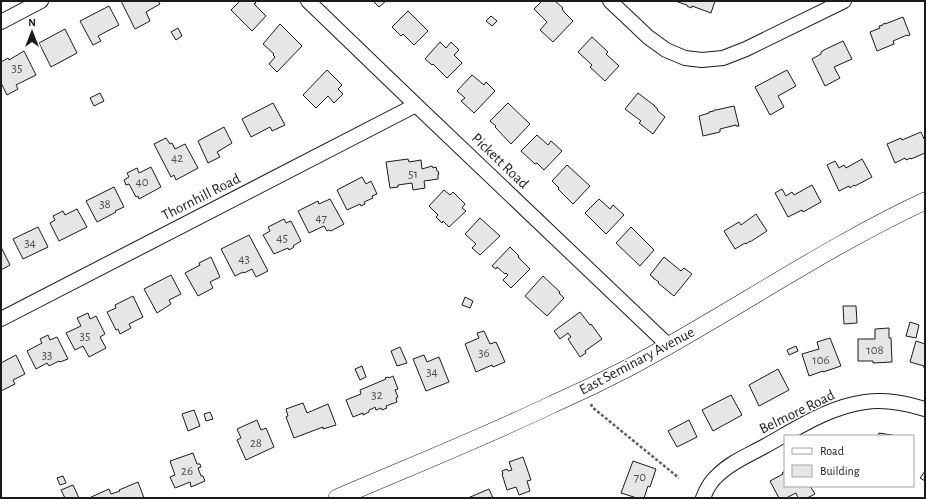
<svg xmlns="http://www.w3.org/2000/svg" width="926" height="499" font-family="'Alegreya Sans',sans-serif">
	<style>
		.building { fill: #e6e6e6; stroke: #1a1a1a }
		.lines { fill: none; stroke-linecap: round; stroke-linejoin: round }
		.minor-casing { stroke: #1a1a1a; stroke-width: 16 }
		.tertiary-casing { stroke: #1a1a1a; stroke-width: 18 }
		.path { stroke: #5f5f5f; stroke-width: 2.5; stroke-dasharray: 3 2; stroke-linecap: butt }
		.minor { stroke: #fff; stroke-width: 14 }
		.tertiary { stroke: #fff; stroke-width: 17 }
		.labels { text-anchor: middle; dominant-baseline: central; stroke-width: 3; stroke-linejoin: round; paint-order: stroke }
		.number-label { font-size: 13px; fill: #4d4d4d }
		.street-label { font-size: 15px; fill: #1a1a1a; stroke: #fff }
	</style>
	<rect width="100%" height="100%" fill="#fff"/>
	<!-- building -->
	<g class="building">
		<path d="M121,1H158L160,4L146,12L150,21L135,29Z"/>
		<path d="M240,1H254L256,3L254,4L266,16L252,31L231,10Z"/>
		<path d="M373,1H386L379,7Z"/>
		<path d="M542,1H555L563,8L562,9L565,13L573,21L553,42L540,30L547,22L534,9Z"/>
		<path d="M675,1H715L711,13L692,6L691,8L687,6V5Z"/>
		<path d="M109,6L119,25L98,36L101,41L93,45L80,21Z"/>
		<path d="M408,11L428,31L414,45L403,34L401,36L392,27Z"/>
		<path d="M491,16L497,21L492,26L486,21Z"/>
		<path d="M903,17L910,35L908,36L907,35L893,41L894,44L877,51L870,32L880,28L879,26L883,25V24L885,23V24Z"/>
		<path d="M280,24L302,46L277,72L269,64L275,57L273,55L274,54L263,44Z"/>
		<path d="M178,28L182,36L176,40L171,32Z"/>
		<path d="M65,29L77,53L51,67L39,43Z"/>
		<path d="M592,37L608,52L606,54L619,66L605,81L590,67L592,65L578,52Z"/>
		<path d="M843,41L852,59L834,67L840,78L825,86L812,59L821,54V52L824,50Z"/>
		<path d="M440,42L446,48L451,42L459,50L454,55L462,63L447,78L433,64L432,65L425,59Z"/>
		<path d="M24,51L36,75L16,85L18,89L7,95L1,83V62L8,58L9,60Z"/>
		<path d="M327,70L342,85L338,89L343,94L334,103L328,96L316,108L303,95Z"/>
		<path d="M787,70L796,86L778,96L784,107L770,115L755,87Z"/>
		<path d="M472,75L484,85L486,82L495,91L474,113L461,101L465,98L457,91Z"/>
		<path d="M100,93L104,101L94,106L90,98Z"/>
		<path d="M638,93L655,106H654L658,109L657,110L665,117L653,134L639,123L641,121L625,109Z"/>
		<path d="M273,103L285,125L272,131L270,127L251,137L242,119Z"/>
		<path d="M508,103L530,124L511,144L495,127L496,126L490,121Z"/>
		<path d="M734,106L739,126H736V125L720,129V132L703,136L699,116L709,113V112L714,111V110H716Z"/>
		<path d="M224,127L232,143L217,152L220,157L208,163L198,141Z"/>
		<path d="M921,132L925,141V153L911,159V158L906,160L905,158L895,163L887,144L901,138L902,140Z"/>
		<path d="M537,135L548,145L551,141L562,151L544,170L537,163L535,164L521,151Z"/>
		<path d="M166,138L170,144L172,143L175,149L185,144L198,168L176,180L174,175L171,177L154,144Z"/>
		<path d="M408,159L409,162L421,160L422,169L432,166L433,168L436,167L437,171H438L439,174H438V179L424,181L425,188L413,190L412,183L398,185V187L390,188L386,162Z"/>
		<path d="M862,159L872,177L855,186L854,185L850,188L849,186L839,191L827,165L835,161L839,168L844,165L846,168Z"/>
		<path d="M567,165L590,186L573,204L558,189L559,188L552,181Z"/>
		<path d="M151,167L161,187L139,199L138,196L136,197L129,184L126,185L124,180L129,177L127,173L137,168L139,173Z"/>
		<path d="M362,177L366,184L371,181L377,194L372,196L373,198L364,202L365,204L361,206L360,204L347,210L337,190Z"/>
		<path d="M812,185L821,202L803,212L802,210L788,217L775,193L782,189L786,196L792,192L794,195Z"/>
		<path d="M114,187L124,207L115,211L116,212L97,222L86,201Z"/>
		<path d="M444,190L450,195L453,192L465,204L462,208L466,211L449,227L443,221L442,223L436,217L438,215L429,206Z"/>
		<path d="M330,199L344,224L331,231L329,230L327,231L324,226L309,233L298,211L318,201L319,204Z"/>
		<path d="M599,199L610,209L613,205L624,215L606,234L585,213Z"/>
		<path d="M77,209L87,227L59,241L50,223L55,220L53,216L63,211L65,215Z"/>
		<path d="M756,214L767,231L750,242V241L746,244L745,243L735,249L724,231L739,222L741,225Z"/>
		<path d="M480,218L500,236L480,255L472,248L476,244L465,234Z"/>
		<path d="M284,219L286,223L291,221L301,241L293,246L294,247L289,250L288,248L274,254L263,235L270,231L268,227Z"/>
		<path d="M38,227L48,247L23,259L13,239Z"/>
		<path d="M631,227L654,250L640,266L616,243Z"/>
		<path d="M249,235L268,271L256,277L252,269L244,273L243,272L235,276L221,249Z"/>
		<path d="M1,247L10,265L1,270Z"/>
		<path d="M510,247L519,256L518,257L530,269L511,288L503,280L508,275L506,273L505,274L497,267L496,269L492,266Z"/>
		<path d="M211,257L220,277L210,282L213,288L198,296L185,273L200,265L199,263Z"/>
		<path d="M664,257L681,271L684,268L692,274L674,296L658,283L659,282L653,278V277L650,275Z"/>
		<path d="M171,275L181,294L169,300L171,304L157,313L144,289Z"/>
		<path d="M543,276L560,292L559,293L564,298L547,316L525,296Z"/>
		<path d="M133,296L143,317L129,324L131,328L120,334L118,329L116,330L107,312L116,308L115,305Z"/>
		<path d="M465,297L473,301L470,308L462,305Z"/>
		<path d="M843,306H856L857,323L844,324Z"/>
		<path d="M580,312L590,325L591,324L602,339L585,351L586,353L580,357L568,339L571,337L568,333L560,339L554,331Z"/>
		<path d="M88,313L90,319L96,316L105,334L100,337L106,348L89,357L83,346L75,350L66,333L81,326L77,318Z"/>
		<path d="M910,322L919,325L916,338L906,336Z"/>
		<path d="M889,328V338H891L892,362L873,363V361H858V339H875V329Z"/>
		<path d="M484,331L490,344L496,342L505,362L493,367L492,365L476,372L465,344L479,338L477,333Z"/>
		<path d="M48,335L50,340L57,337L68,359L60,362L59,361L49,366L47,363L36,369L27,351L42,343L40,339Z"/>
		<path d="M830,338L841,366L823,372V371L809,376L802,354L819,349L817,342Z"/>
		<path d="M916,341L925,344V369L924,368V366L910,362Z"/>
		<path d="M796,346L798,351L789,355L787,350Z"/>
		<path d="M400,347L407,363L397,366L391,351Z"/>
		<path d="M16,355L25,374L13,380L15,384L1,391V363Z"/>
		<path d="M424,355L427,362L439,357L449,382L426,391L413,359Z"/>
		<path d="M362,366L366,377L360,380L355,369Z"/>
		<path d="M778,369L789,390L759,406L749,385Z"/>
		<path d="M393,376L398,389L395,390L398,397L396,398L397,402L386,406L387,408L382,410L381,408L376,410L375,407L372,409H371L369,410V412L363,415V413L353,417L346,400L361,394L360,390L386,379L385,378L388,377L389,378Z"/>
		<path d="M731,395L742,415L713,431L702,410Z"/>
		<path d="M303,403L307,413L328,404L336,425L323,429V427L294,438L286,417L288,416L286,409Z"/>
		<path d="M194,410L200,426L188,431L182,414Z"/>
		<path d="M210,412L213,419L206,421L204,414Z"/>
		<path d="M257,420L261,430L266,428L274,447L246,460L237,440L241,438L237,429Z"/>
		<path d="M689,420L697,437L677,447L668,431Z"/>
		<path d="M879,433L898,436H878Z"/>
		<path d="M193,453L197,464H200L201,467L198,468L201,476H203L205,481L191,487L190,482L175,488L170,477L175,475L170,461Z"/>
		<path d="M523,457L531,480L527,481L530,491L519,495L516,487L507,490L502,474H503L502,471L507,469L508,471L512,470L509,462Z"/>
		<path d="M633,461L656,469L650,487L648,486L644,498H637L621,493Z"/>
		<path d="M785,471V486H810L815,494L807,498H798L796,493L786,498H779L770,481L783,474L782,473Z"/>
		<path d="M925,471V481L920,478Z"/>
		<path d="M63,476L66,483L60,485L57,478Z"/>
		<path d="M138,482L144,498H89L109,489L111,494L120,491L119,490Z"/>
		<path d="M73,485L79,498H65L61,490Z"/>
		<path d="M489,489L493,498H468Z"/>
	</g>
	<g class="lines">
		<defs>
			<g id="minor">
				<path d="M308,1L416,105L669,346"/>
				<path d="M610,1L648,37L666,50L685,58L702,60L723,58L746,49L844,1"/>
				<path d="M1,22L41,1"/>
				<path d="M1,319L416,105"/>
				<path d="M703,498C706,490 711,481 718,475C731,462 749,455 765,446C796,429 828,407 865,402C886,399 905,403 925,409"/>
			</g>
			<path id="tertiary" d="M337,498C409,467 482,438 553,404C578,393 603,381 628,368C728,315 822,249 925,201"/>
		</defs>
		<!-- minor casing -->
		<use href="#minor" class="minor-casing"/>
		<!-- tertiary casing -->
		<use href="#tertiary" class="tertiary-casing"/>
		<!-- path -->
		<path class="path" d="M591,404L592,407L679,478"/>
		<!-- minor -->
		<use href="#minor" class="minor"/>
		<!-- tertiary -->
		<use href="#tertiary" class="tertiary"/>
	</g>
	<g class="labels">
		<!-- number labels -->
		<g class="number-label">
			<text x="17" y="68">35</text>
			<text x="177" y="158">42</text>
			<text x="413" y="174">51</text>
			<text x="142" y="182">40</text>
			<text x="105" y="204">38</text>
			<text x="321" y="218">47</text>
			<text x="282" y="238">45</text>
			<text x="30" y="243">34</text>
			<text x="244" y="259">43</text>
			<text x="85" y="336">35</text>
			<text x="875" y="350">108</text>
			<text x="484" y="353">36</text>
			<text x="47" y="355">33</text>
			<text x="821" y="360">106</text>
			<text x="432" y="372">34</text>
			<text x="377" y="395">32</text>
			<text x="256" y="443">28</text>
			<text x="187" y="471">26</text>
			<text x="640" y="477">70</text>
		</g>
		<!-- street labels -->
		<g class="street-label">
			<text transform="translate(500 161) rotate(44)">Pickett Road</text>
			<text transform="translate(201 197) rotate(-27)">Thornhill Road</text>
			<text transform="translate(637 361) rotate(-28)">East Seminary Avenue</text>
			<text transform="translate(797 412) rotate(-26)">Belmore Road</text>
		</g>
	</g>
	<!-- border -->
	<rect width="926" height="499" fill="none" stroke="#1a1a1a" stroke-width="4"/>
	<!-- legend -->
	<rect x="784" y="435" width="130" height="52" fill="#ffffff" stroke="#a3a3a3"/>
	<rect x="792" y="448" width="20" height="6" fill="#ffffff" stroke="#a3a3a3"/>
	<text x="820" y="455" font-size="12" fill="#1a1a1a">Road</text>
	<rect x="792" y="465" width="20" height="12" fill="#e6e6e6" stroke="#a3a3a3"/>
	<text x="820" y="475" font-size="12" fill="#1a1a1a">Building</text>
	<!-- north arrow -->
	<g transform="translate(32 32)" stroke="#ffffff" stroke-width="3" paint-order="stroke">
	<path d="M0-3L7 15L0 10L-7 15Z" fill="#1a1a1a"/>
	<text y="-6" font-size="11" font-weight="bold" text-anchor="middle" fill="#1a1a1a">N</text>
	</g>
</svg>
